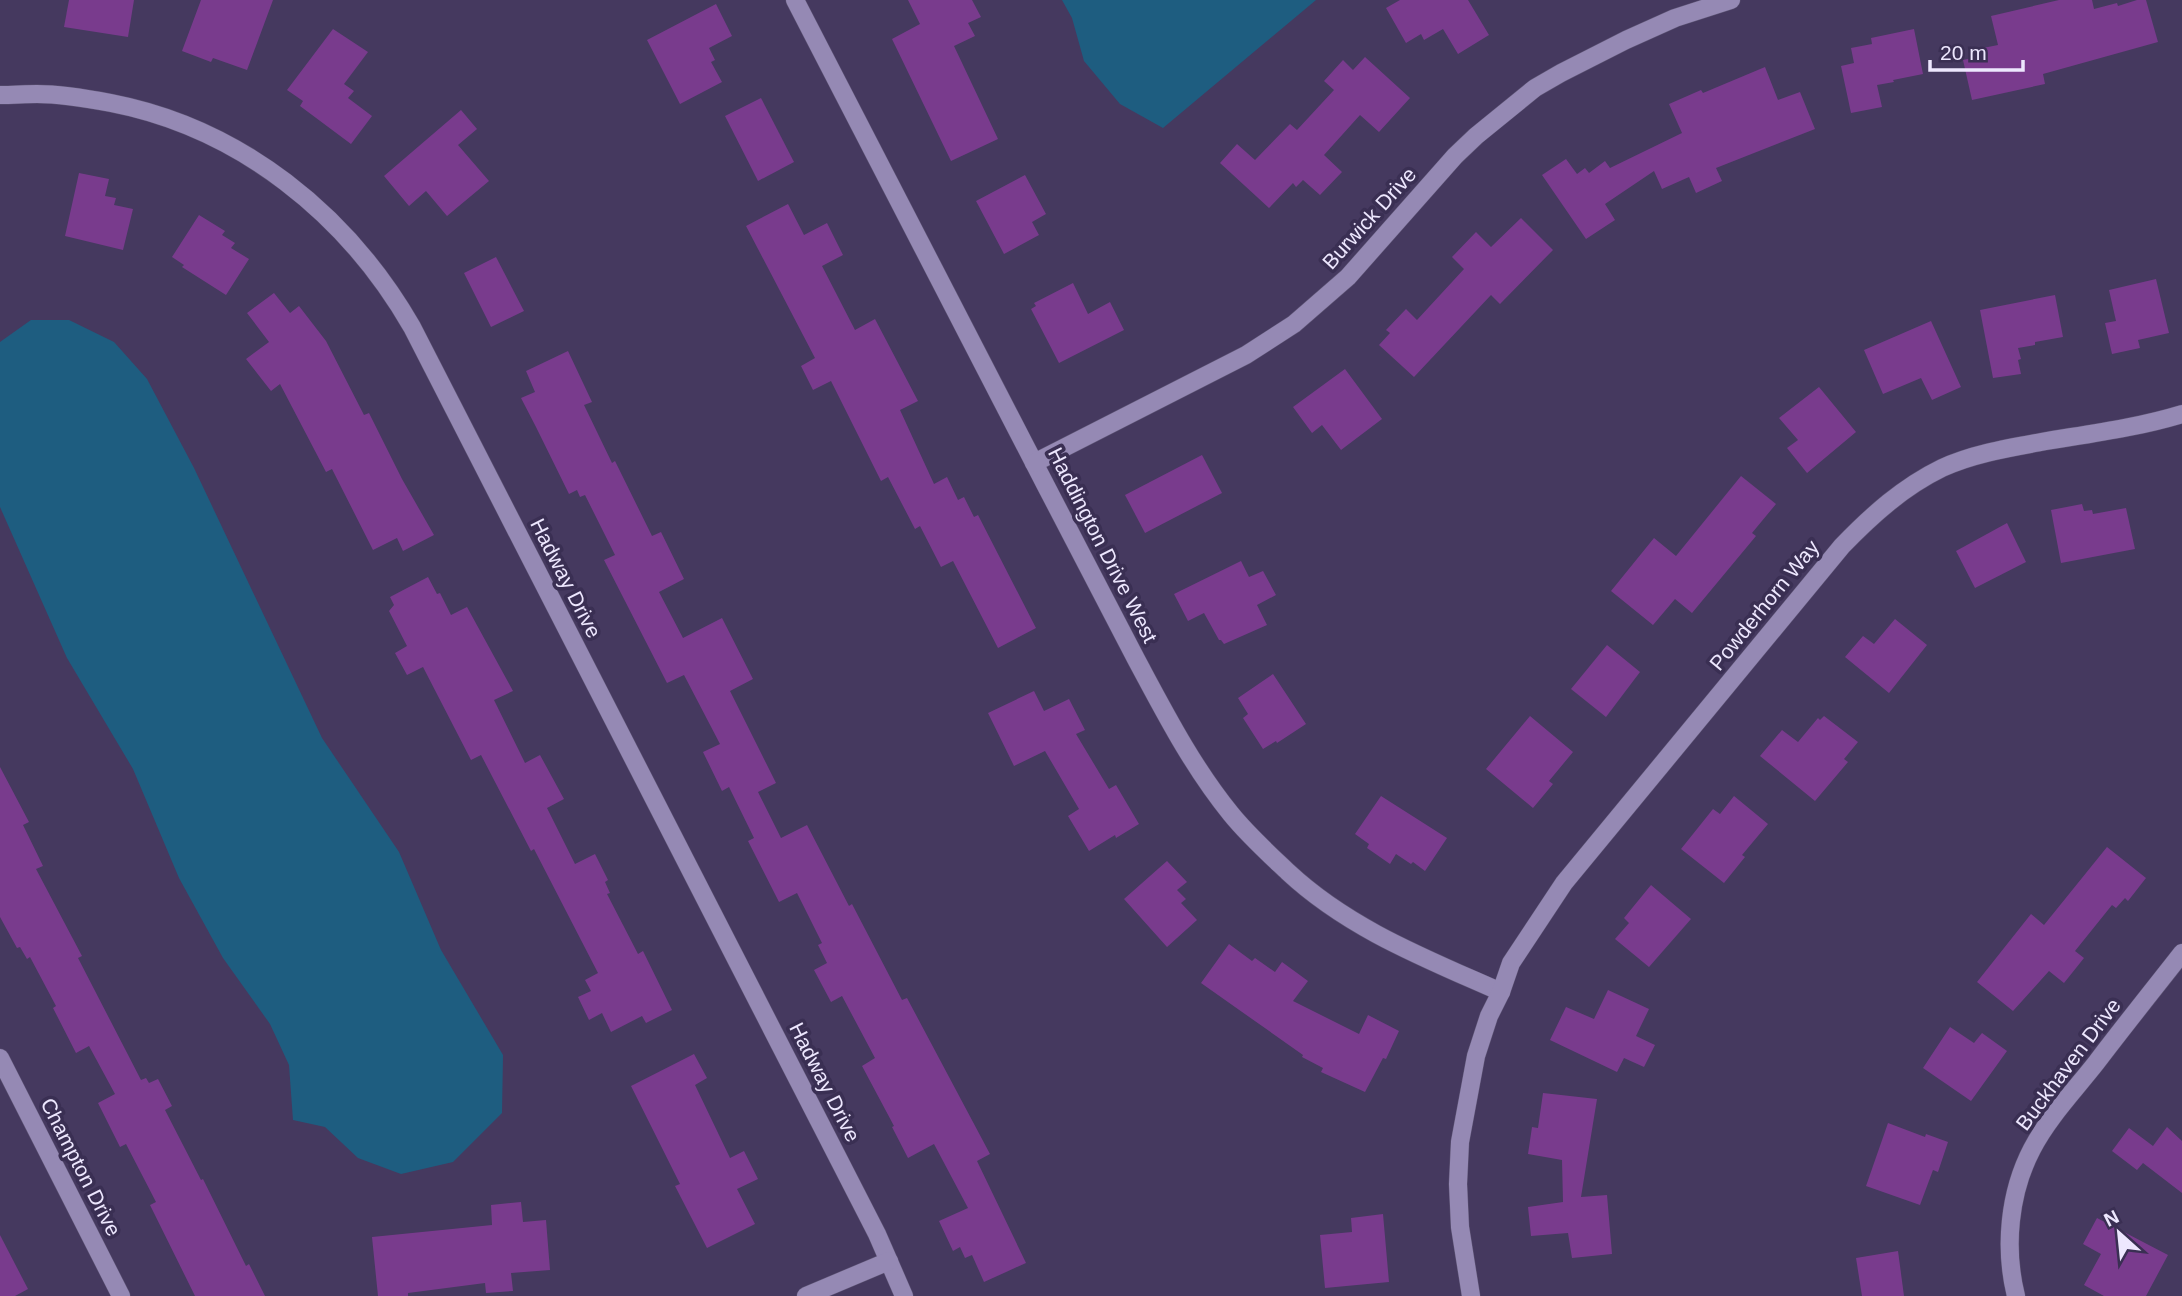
<svg xmlns="http://www.w3.org/2000/svg" width="2182" height="1296" font-family="Arial,sans-serif">
	<style>
		.water { fill: #1e5d80 }
		.building { fill: #793b8d }
		.lines { fill: none; stroke-linecap: round; stroke-linejoin: round }
		.minor-casing { stroke: #5d5474; stroke-width: 19 }
		.minor { stroke: #9589b4; stroke-width: 18 }
		.labels { text-anchor: middle; dominant-baseline: central; stroke-width: 7; stroke-linejoin: round; paint-order: stroke }
		.street-label { font-size: 21px; fill: #ede7fe; stroke: #3a2f53 }
	</style>
	<rect width="100%" height="100%" fill="#45395f"/>
	<!-- water -->
	<g class="water">
		<path d="M1062,0H1316L1163,128L1120,104L1084,61L1072,18Z"/>
		<path d="M31,320H69L114,342L147,379L194,468L322,738L399,852L441,950L503,1055L502,1113L453,1162L401,1174L358,1158L325,1127L293,1120L289,1065L270,1024L223,958L179,878L133,769L67,658L0,507V342Z"/>
	</g>
	<!-- building -->
	<g class="building">
		<path d="M69,0H134L128,37L64,27Z"/>
		<path d="M201,0H273L247,70L213,58L211,62L182,51Z"/>
		<path d="M908,0H972L981,17L968,23L975,36L954,46L998,139L951,161L892,39L920,24Z"/>
		<path d="M1400,0H1468L1489,35L1458,54L1443,29L1424,40L1421,34L1406,43L1386,8Z"/>
		<path d="M2059,0H2092L2094,9L2117,3L2118,6L2137,0H2146L2158,42L2043,74L2045,84L1972,100L1963,60L1980,56L1978,49L1998,45L1991,16Z"/>
		<path d="M716,4L732,36L709,48L715,60L711,62L722,82L680,104L647,40Z"/>
		<path d="M333,29L368,52L344,84L354,91L348,98L372,116L351,144L300,106L303,101L287,90Z"/>
		<path d="M1914,29L1923,74L1893,80L1894,82L1877,85L1882,107L1851,113L1841,66L1854,63L1851,48L1872,44L1871,38Z"/>
		<path d="M1365,57L1410,98L1379,132L1360,115L1324,155L1342,172L1320,195L1303,180L1296,187L1293,183L1269,208L1220,163L1237,144L1255,160L1290,124L1297,130L1334,90L1324,81L1343,60L1353,70Z"/>
		<path d="M1765,67L1778,100L1800,92L1815,129L1716,168L1722,181L1696,193L1689,177L1662,189L1654,171L1605,204L1615,220L1586,239L1542,175L1566,159L1577,174L1585,168L1589,173L1605,161L1610,168L1682,133L1669,104L1701,90L1703,93Z"/>
		<path d="M761,98L794,162L758,181L725,116Z"/>
		<path d="M461,110L477,129L458,145L489,181L447,216L426,191L409,206L384,176Z"/>
		<path d="M79,173L109,179L105,196L116,198L114,205L133,209L123,250L65,236Z"/>
		<path d="M1025,175L1046,214L1032,222L1039,235L1004,254L976,201Z"/>
		<path d="M788,204L804,235L827,223L843,255L822,266L855,330L875,319L918,401L900,410L934,484L947,477L958,500L964,497L974,517L978,515L1036,628L998,648L953,561L941,567L920,526L915,529L888,477L881,481L831,381L813,390L801,366L815,358L746,226Z"/>
		<path d="M199,215L225,231L222,235L235,243L231,248L249,259L226,295L182,267L184,265L172,257Z"/>
		<path d="M1521,218L1553,250L1500,304L1491,295L1414,377L1379,345L1390,333L1386,330L1406,309L1417,320L1464,269L1452,257L1476,232L1491,247Z"/>
		<path d="M496,257L524,311L491,327L464,273Z"/>
		<path d="M2156,279L2169,333L2138,340L2140,348L2112,354L2105,323L2116,321L2109,290Z"/>
		<path d="M1073,283L1088,314L1110,302L1124,330L1059,363L1031,309L1036,306L1034,303Z"/>
		<path d="M274,293L290,313L299,306L326,341L364,415L369,413L402,479L434,535L403,551L397,538L373,550L332,469L326,472L280,384L271,391L246,359L269,342L247,313Z"/>
		<path d="M2055,295L2063,337L2035,342V345L2018,348L2021,359L2018,360L2021,374L1993,378L1980,310Z"/>
		<path d="M1931,321L1961,387L1932,400L1921,378L1883,394L1864,350Z"/>
		<path d="M568,351L592,402L584,405L612,463L615,461L652,536L661,532L684,579L659,592L683,638L722,618L753,679L730,691L776,783L758,792L781,838L807,825L849,906L852,904L902,1000L907,998L990,1154L977,1161L1026,1263L984,1282L972,1255L965,1258L960,1247L953,1251L939,1221L968,1208L934,1144L908,1158L892,1127L894,1126L862,1066L875,1058L842,996L831,1002L814,970L827,963L818,945L822,943L797,893L779,902L748,841L754,838L729,787L722,791L703,752L720,744L684,675L667,683L604,560L615,555L585,495L580,497L577,490L569,494L536,427L521,398L535,392L526,371Z"/>
		<path d="M1345,369L1382,419L1341,450L1322,425L1312,433L1293,407Z"/>
		<path d="M1819,387L1856,432L1807,473L1787,448L1798,440L1779,418Z"/>
		<path d="M1202,455L1222,493L1145,533L1125,495Z"/>
		<path d="M1741,476L1776,504L1752,533L1756,536L1692,613L1675,599L1653,625L1611,591L1654,538L1676,556Z"/>
		<path d="M2082,504L2084,511L2092,510L2093,514L2126,508L2135,549L2061,563L2051,510Z"/>
		<path d="M2007,523L2026,562L1975,588L1956,551Z"/>
		<path d="M1241,561L1249,577L1263,571L1276,595L1257,605L1267,625L1224,644L1221,640H1219L1204,613L1188,621L1174,594Z"/>
		<path d="M428,577L437,594L440,593L451,615L467,607L513,691L494,700L525,763L540,755L564,799L547,808L575,864L595,854L608,880L605,882L610,893L607,894L638,954L643,951L672,1010L646,1023L642,1016L611,1032L602,1013L589,1020L578,997L591,991L585,980L598,973L534,849L531,851L481,755L471,760L423,667L407,675L395,653L407,646L389,611L394,605L390,597Z"/>
		<path d="M1895,619L1927,645L1889,693L1845,657L1863,636L1874,644Z"/>
		<path d="M1607,645L1640,672L1606,717L1571,689Z"/>
		<path d="M1273,674L1306,724L1277,743L1276,741L1263,749L1243,718L1248,714L1238,698Z"/>
		<path d="M1034,691L1044,711L1069,699L1085,730L1076,734L1109,789L1116,785L1139,824L1116,838L1115,835L1089,851L1068,816L1079,809L1045,751L1014,766L988,713Z"/>
		<path d="M1530,716L1573,752L1549,781L1553,784L1533,808L1486,769Z"/>
		<path d="M1824,716L1858,742L1844,759L1848,762L1815,801L1760,756L1782,730L1798,742L1818,718L1820,720Z"/>
		<path d="M0,767L29,822L23,825L43,866L36,869L82,956L78,958L141,1080L146,1078L149,1083L158,1079L172,1106L165,1110L201,1180L203,1179L246,1266L249,1264L265,1296H195L150,1205L156,1202L126,1144L120,1147L98,1103L115,1094L89,1046L76,1053L53,1008L56,1006L30,957L27,959L20,947L17,948L0,917Z"/>
		<path d="M1381,796L1447,838L1425,871L1413,862L1411,864L1396,854L1390,864L1367,848L1369,844L1355,834Z"/>
		<path d="M1734,796L1768,824L1742,855L1745,857L1724,883L1681,849L1713,809L1720,814Z"/>
		<path d="M2107,847L2146,878L2128,901L2125,898L2116,908L2112,905L2075,951L2084,958L2064,983L2049,971L2013,1011L1977,982L2031,914L2044,925Z"/>
		<path d="M1167,861L1187,882L1177,890L1186,899L1181,903L1197,920L1167,947L1124,899Z"/>
		<path d="M1651,885L1691,919L1649,967L1615,939L1629,923L1624,918Z"/>
		<path d="M1229,944L1252,961L1255,958L1275,972L1282,962L1308,981L1293,1001L1359,1034L1368,1015L1399,1031L1386,1059L1383,1058L1365,1092L1321,1072L1323,1068L1302,1057L1303,1055L1201,983Z"/>
		<path d="M1608,990L1649,1009L1636,1036L1655,1045L1644,1067L1624,1058L1617,1072L1550,1040L1566,1007L1594,1019Z"/>
		<path d="M1950,1027L1974,1043L1982,1033L2007,1051L1971,1101L1923,1068Z"/>
		<path d="M694,1054L707,1078L695,1085L730,1158L744,1151L758,1179L737,1189L755,1224L707,1248L675,1186L680,1184L631,1086Z"/>
		<path d="M1543,1093L1597,1099L1581,1197L1607,1195L1612,1254L1572,1258L1568,1233L1531,1236L1528,1207L1563,1202L1562,1160L1528,1154L1532,1127L1538,1128Z"/>
		<path d="M1888,1123L1925,1137L1926,1134L1948,1142L1938,1172L1933,1170L1920,1205L1866,1186Z"/>
		<path d="M2167,1127L2182,1141V1193L2143,1163L2137,1170L2112,1151L2129,1128L2153,1146Z"/>
		<path d="M521,1202L523,1222L546,1220L550,1270L511,1273L513,1291L486,1293L485,1283L408,1293V1296H378L372,1237L492,1225L491,1205Z"/>
		<path d="M1383,1214L1389,1282L1325,1288L1320,1235L1352,1232L1351,1218Z"/>
		<path d="M2097,1218L2168,1255L2146,1296H2104L2084,1285L2101,1254L2083,1244Z"/>
		<path d="M0,1235L28,1289L15,1296H0Z"/>
		<path d="M1898,1251L1904,1296H1862L1856,1258Z"/>
	</g>
	<g class="lines">
		<defs>
			<g id="minor">
				<path d="M795,0C879,162 963,324 1046,486C1076,544 1106,602 1136,659C1165,713 1192,766 1231,814C1248,835 1269,854 1288,872C1349,929 1427,959 1501,992"/>
				<path d="M0,95C13,95 25,94 37,94C57,94 90,99 111,103C240,128 347,214 412,327L877,1234L904,1296"/>
				<path d="M1034,463L1246,355L1294,324L1348,277L1455,156L1476,136L1535,88L1561,73L1626,40L1675,18L1731,0"/>
				<path d="M0,1058L121,1296"/>
				<path d="M806,1296L889,1261"/>
				<path d="M1471,1296L1460,1227L1458,1184L1460,1142L1476,1056L1489,1016L1501,992L1511,963L1564,883L1842,546C1872,515 1903,487 1942,468C1972,454 2008,448 2041,442C2088,434 2136,428 2182,414"/>
				<path d="M2016,1296C2004,1248 2009,1193 2032,1149C2048,1118 2074,1091 2096,1063C2124,1026 2153,990 2182,953"/>
			</g>
		</defs>
		<!-- minor casing -->
		<use href="#minor" class="minor-casing"/>
		<!-- minor -->
		<use href="#minor" class="minor"/>
	</g>
	<g class="labels">
		<!-- street labels -->
		<g class="street-label">
			<text transform="translate(1369 218) rotate(-48)">Burwick Drive</text>
			<text transform="translate(1103 545) rotate(63)">Haddington Drive West</text>
			<text transform="translate(566 578) rotate(63)">Hadway Drive</text>
			<text transform="translate(1764 605) rotate(-51)">Powderhorn Way</text>
			<text transform="translate(2068 1064) rotate(-53)">Buckhaven Drive</text>
			<text transform="translate(825 1082) rotate(63)">Hadway Drive</text>
			<text transform="translate(81 1167) rotate(63)">Champton Drive</text>
		</g>
	</g>
	<!-- north arrow -->
	<g transform="translate(2119 1233) rotate(333)" stroke="#3a2f53" stroke-width="5" paint-order="stroke">
	<path d="M0-5L12 26L0 18L-12 26Z" fill="#ede7fe"/>
	<text y="-10" font-size="19" font-weight="bold" text-anchor="middle" fill="#ede7fe">N</text>
	</g>
	<!-- scale -->
	<path d="M1930 60v10h93v-10" fill="none" stroke="#ede7fe" stroke-width="3.5"/>
	<text x="1940" y="60" font-size="21" fill="#ede7fe" stroke="#3a2f53" stroke-width="5" paint-order="stroke">20 m</text>
</svg>
